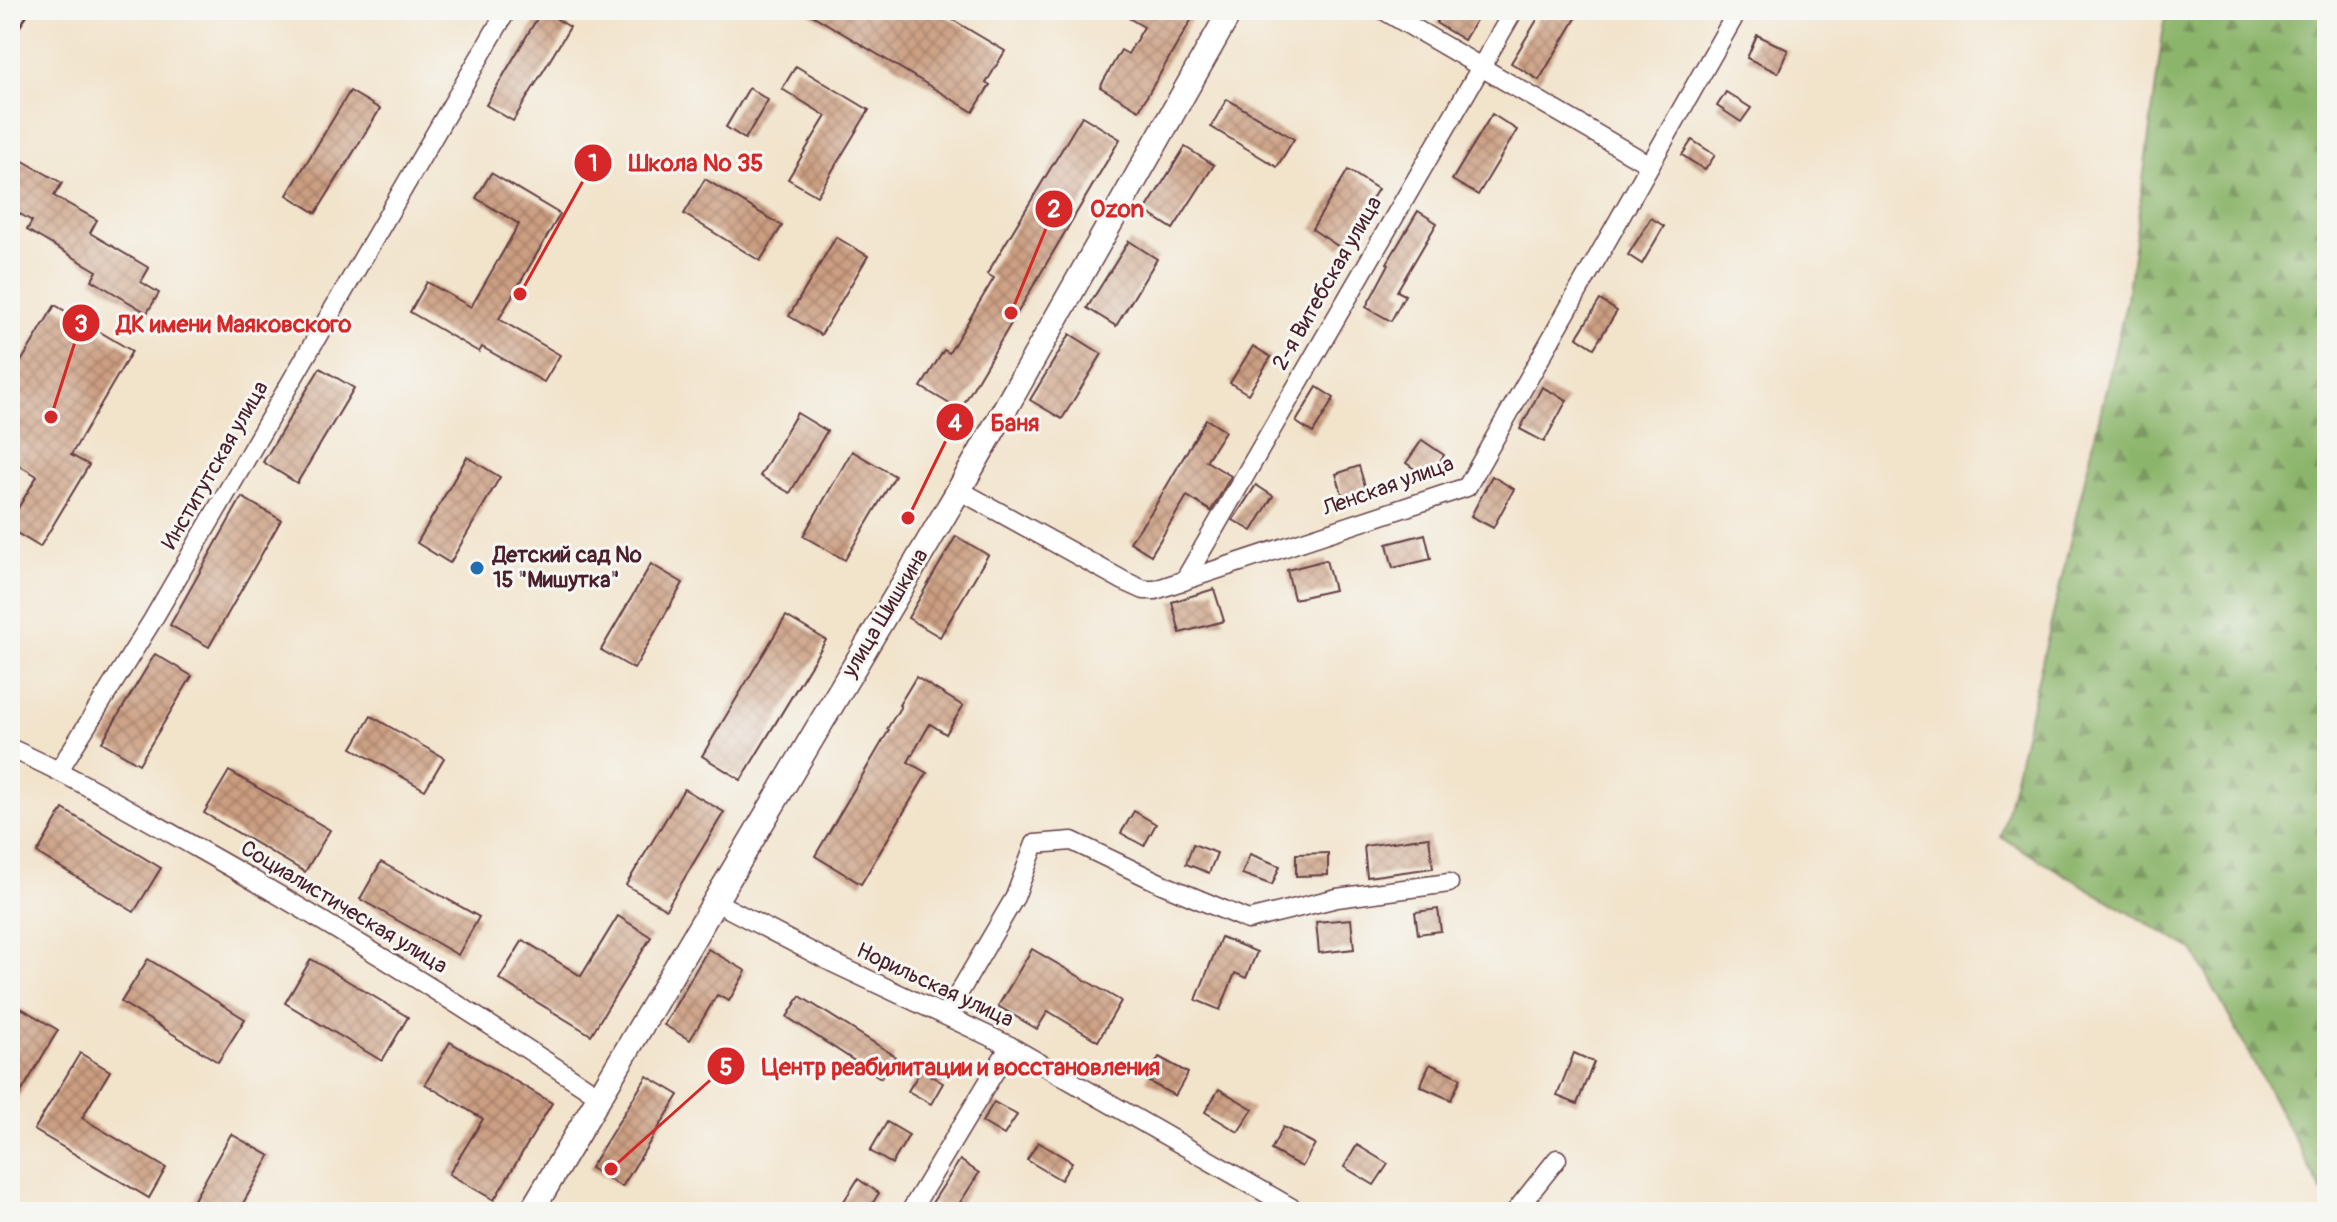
<svg xmlns="http://www.w3.org/2000/svg" width="2337" height="1222" font-family="Pangolin,sans-serif">
	<style>
		.forest { fill: url(#forest-firs); stroke: #6b6a4c; stroke-width: 2 }
		.building { fill: url(#building-cross-hatch) }
		.lines { fill: none; stroke-linecap: round; stroke-linejoin: round }
		.minor-casing { stroke: #633c43; stroke-width: 21 }
		.secondary-casing { stroke: #633c43; stroke-width: 27 }
		.minor { stroke: #fff; stroke-width: 18 }
		.secondary { stroke: #fff; stroke-width: 24 }
		.tram { stroke: #4a1f2b; stroke-width: 2 }
		.poi-dot { fill: #1f6fb2; stroke: #f6f6f2; stroke-width: 3 }
		.labels { text-anchor: middle; dominant-baseline: central; stroke-width: 6; stroke-linejoin: round; paint-order: stroke }
		.street-label { font-size: 22px; fill: #4a1f2b; stroke: #f6f6f2 }
		.poi-label { font-size: 22px; font-weight: bold; fill: #4a1f2b; stroke: #f6f6f2; text-anchor: start }
		.leader { fill: none; stroke: #d62828; stroke-width: 3 }
		.callout-dot { fill: #d62828; stroke: #f6f6f2; stroke-width: 3 }
		.mark-label { font-size: 24px; text-anchor: middle; font-weight: bold; fill: #fff }
		.callout-label { font-size: 24px; text-anchor: middle; font-weight: bold; fill: #d62828; stroke: #f6f6f2; stroke-width: 6; stroke-linejoin: round; paint-order: stroke }
	</style>
	<defs>
		<pattern id="forest-firs" width="22" height="20" patternUnits="userSpaceOnUse" patternTransform="scale(2)"><rect width="22" height="20" fill="#8cb56c"/><path d="M5 1l3.5 6h-7zM16 11l3.5 6h-7z" fill="#749359"/></pattern>
		<pattern id="building-cross-hatch" width="8" height="8" patternUnits="userSpaceOnUse" patternTransform="scale(2)"><rect width="8" height="8" fill="#cc9f82"/><path d="M0 0l8 8M0 8l8-8" fill="none" stroke="#a8816b"/></pattern>
	</defs>
	<rect width="100%" height="100%" fill="#f6f6f2"/>
	<filter id="ink" filterUnits="userSpaceOnUse"><feTurbulence type="fractalNoise" baseFrequency=".0125" numOctaves="2"/><feDisplacementMap in="SourceGraphic" scale="16" xChannelSelector="R" yChannelSelector="G"/><feConvolveMatrix kernelMatrix="1 2 1 2 8 2 1 2 1" color-interpolation-filters="sRGB"/></filter>
	<filter id="wash" filterUnits="userSpaceOnUse"><feTurbulence type="fractalNoise" baseFrequency=".006" numOctaves="4" result="noise"/><feDisplacementMap in="SourceGraphic" scale="32" xChannelSelector="R" yChannelSelector="G"/><feGaussianBlur stdDeviation="1.8" result="paint"/><feColorMatrix in="noise" values="0 0 0 0 0 0 0 0 0 0 0 0 0 0 0 0 0 1.4 0 .05"/><feComposite in="paint" operator="in"/></filter>
	<g filter="url(#wash)">
		<rect width="100%" height="100%" fill="#f2e3cb"/>
		<!-- forest -->
		<path class="forest" d="M2166,10H2327V1195L2322,1191L2194,951L2001,837L2127,299Z"/>
		<g id="blocks">
			<!-- building -->
			<g class="building">
				<path d="M542,10L570,27L513,121L486,105Z"/>
				<path d="M804,10H936L1005,51L986,83L990,85L973,112Z"/>
				<path d="M1115,10H1197L1139,110L1100,87L1121,50L1128,54L1144,27Z"/>
				<path d="M1443,10H1482L1464,40L1436,23Z"/>
				<path d="M1543,10H1581L1539,80L1511,63Z"/>
				<path d="M1757,35L1788,50L1778,73L1747,58Z"/>
				<path d="M796,66L869,110L817,196L788,179L826,116L782,89Z"/>
				<path d="M749,88L768,100L745,139L726,127Z"/>
				<path d="M350,91L380,109L316,213L287,195Z"/>
				<path d="M1726,92L1751,108L1741,122L1717,106Z"/>
				<path d="M1227,99L1294,139L1277,167L1211,127Z"/>
				<path d="M1492,114L1517,130L1478,195L1452,180Z"/>
				<path d="M1082,116L1120,139L960,410L921,387L944,350L949,353L994,278L987,274Z"/>
				<path d="M1692,140L1715,155L1705,170L1682,155Z"/>
				<path d="M1185,147L1214,165L1173,229L1145,211Z"/>
				<path d="M18,158L62,183L54,196L97,220L90,233L149,268L141,282L159,293L147,313L92,280L97,271L27,230L32,221L10,208V171Z"/>
				<path d="M1348,170L1378,189L1341,248L1312,229Z"/>
				<path d="M491,173L560,214L499,319L560,355L544,382L482,347L479,352L410,312L427,282L471,307L519,224L476,198Z"/>
				<path d="M705,179L782,226L760,261L684,214Z"/>
				<path d="M1418,211L1437,223L1397,291L1405,295L1391,321L1366,307L1389,264L1387,263Z"/>
				<path d="M1651,218L1664,226L1642,264L1628,255Z"/>
				<path d="M836,237L868,256L821,335L789,316Z"/>
				<path d="M1129,241L1157,259L1116,326L1087,308Z"/>
				<path d="M1600,300L1617,311L1594,348L1577,337Z"/>
				<path d="M55,305L132,351L71,455L89,465L40,547L10,529V522L37,476L10,460V380Z"/>
				<path d="M1070,334L1102,354L1062,419L1030,400Z"/>
				<path d="M1253,346L1271,357L1248,394L1230,383Z"/>
				<path d="M320,368L354,388L297,483L263,462Z"/>
				<path d="M1317,387L1334,398L1313,433L1296,422Z"/>
				<path d="M1542,387L1567,400L1544,442L1520,429Z"/>
				<path d="M797,413L827,431L790,493L760,476Z"/>
				<path d="M1206,419L1225,431L1206,461L1231,476L1211,511L1187,496L1151,555L1130,542L1152,511Z"/>
				<path d="M1422,440L1444,455L1428,478L1406,463Z"/>
				<path d="M852,451L895,476L845,560L803,536Z"/>
				<path d="M467,457L500,477L450,563L417,543Z"/>
				<path d="M1359,466L1367,493L1344,500L1336,474Z"/>
				<path d="M1492,476L1514,489L1493,528L1471,516Z"/>
				<path d="M1256,485L1273,496L1252,531L1233,520Z"/>
				<path d="M242,497L281,520L209,647L170,625Z"/>
				<path d="M1425,534L1431,559L1393,568L1387,544Z"/>
				<path d="M956,536L988,555L940,637L908,618Z"/>
				<path d="M1326,560L1334,590L1294,599L1287,570Z"/>
				<path d="M651,564L683,583L634,669L601,650Z"/>
				<path d="M1214,589L1224,621L1180,633L1172,602Z"/>
				<path d="M786,616L826,640L741,780L702,756Z"/>
				<path d="M155,654L192,676L139,764L102,742Z"/>
				<path d="M916,677L963,706L946,734L930,724L908,762L927,773L861,884L815,856L889,730L887,729L901,706L899,705Z"/>
				<path d="M371,716L444,758L425,790L352,748Z"/>
				<path d="M229,771L330,830L305,872L204,813Z"/>
				<path d="M684,789L724,812L666,909L626,885Z"/>
				<path d="M63,809L161,868L134,912L37,853Z"/>
				<path d="M1134,811L1156,824L1144,846L1121,833Z"/>
				<path d="M1429,837L1433,868L1367,877L1364,846Z"/>
				<path d="M1193,844L1217,853L1209,873L1186,864Z"/>
				<path d="M1328,853V875L1296,876V854Z"/>
				<path d="M1250,854L1280,866L1272,885L1242,874Z"/>
				<path d="M381,862L479,917L458,955L360,899Z"/>
				<path d="M1438,909L1441,931L1418,934L1415,912Z"/>
				<path d="M618,916L651,937L591,1035L499,979L523,940L581,976Z"/>
				<path d="M1351,919L1354,949L1319,953L1316,922Z"/>
				<path d="M1221,937L1257,952L1246,978L1235,973L1220,1010L1196,1000Z"/>
				<path d="M708,949L746,971L729,1001L717,995L690,1040L664,1025Z"/>
				<path d="M1032,949L1121,1001L1098,1041L1048,1011L1037,1029L998,1006Z"/>
				<path d="M148,959L245,1019L218,1062L121,1002Z"/>
				<path d="M311,959L408,1017L382,1061L285,1003Z"/>
				<path d="M800,996L895,1056L881,1078L787,1017Z"/>
				<path d="M21,1008L58,1030L10,1111V1027Z"/>
				<path d="M450,1042L552,1103L494,1200L449,1174L483,1119L425,1084Z"/>
				<path d="M80,1053L110,1071L82,1118L166,1168L149,1198L34,1130Z"/>
				<path d="M1574,1053L1594,1062L1577,1104L1557,1096Z"/>
				<path d="M1159,1057L1188,1073L1175,1096L1146,1080Z"/>
				<path d="M1430,1064L1461,1078L1451,1100L1420,1086Z"/>
				<path d="M921,1070L943,1083L931,1104L908,1091Z"/>
				<path d="M647,1076L679,1095L622,1187L590,1168Z"/>
				<path d="M1219,1089L1253,1109L1238,1132L1205,1112Z"/>
				<path d="M994,1102L1017,1115L1004,1135L982,1122Z"/>
				<path d="M887,1122L909,1135L892,1164L870,1151Z"/>
				<path d="M1283,1127L1315,1144L1302,1167L1271,1150Z"/>
				<path d="M231,1134L270,1156L238,1212H187Z"/>
				<path d="M1038,1142L1072,1162L1061,1180L1027,1160Z"/>
				<path d="M1357,1145L1388,1164L1374,1185L1344,1167Z"/>
				<path d="M960,1160L979,1173L954,1212H946L932,1203Z"/>
				<path d="M858,1179L879,1193L867,1212H837Z"/>
			</g>
		</g>
	</g>
	<g filter="url(#ink)">
		<use href="#blocks" fill-opacity="0" stroke="#633c43" stroke-width="2"/>
		<g class="lines">
			<defs>
				<g id="minor">
					<path d="M1383,10L1648,164"/>
					<path d="M959,490L1124,581L1144,590H1155L1467,487L1738,10"/>
					<path d="M1184,581L1514,10"/>
					<path d="M10,748C75,777 135,813 197,848C334,925 467,1009 599,1096"/>
					<path d="M59,770L152,621L507,10"/>
					<path d="M714,901L831,962L1010,1046L1299,1212"/>
					<path d="M946,1015L1015,897L1035,844L1072,841L1162,884L1248,920L1337,898L1449,883"/>
					<path d="M910,1212L1010,1046"/>
					<path d="M1515,1212L1557,1159"/>
				</g>
				<path id="secondary" d="M531,1212L959,490L1231,10"/>
			</defs>
			<!-- minor casing -->
			<use href="#minor" class="minor-casing"/>
			<!-- secondary casing -->
			<use href="#secondary" class="secondary-casing"/>
			<!-- minor -->
			<use href="#minor" class="minor"/>
			<!-- secondary -->
			<use href="#secondary" class="secondary"/>
			<!-- tram -->
			<path class="tram" d="M10,43L30,10"/>
		</g>
	</g>
	<!-- markers -->
	<circle class="poi-dot" cx="477" cy="568" r="8"/>
	<g class="labels">
		<!-- street labels -->
		<g class="street-label">
			<text transform="translate(1327 283) rotate(-60)">2-я Витебская улица</text>
			<text transform="translate(215 465) rotate(-60)">Институтская улица</text>
			<text transform="translate(1388 486) rotate(-20)">Ленская улица</text>
			<text transform="translate(885 613) rotate(-59)">улица Шишкина</text>
			<text transform="translate(344 907) rotate(31)">Социалистическая улица</text>
			<text transform="translate(935 985) rotate(25)">Норильская улица</text>
		</g>
		<!-- poi labels -->
		<g class="poi-label">
			<text x="493" y="555">Детский сад №<tspan x="493" dy="25">15 "Мишутка"</tspan></text>
		</g>
	</g>
	<!-- callouts -->
	<path class="leader" d="M520 294L593 163M1011 313L1054 209M51 417L81 323M908 518L955 422M611 1169L726 1066"/>
	<g class="callout-dot">
		<circle cx="520" cy="294" r="8"/>
		<circle cx="1011" cy="313" r="8"/>
		<circle cx="51" cy="417" r="8"/>
		<circle cx="908" cy="518" r="8"/>
		<circle cx="611" cy="1169" r="8"/>
		<circle cx="593" cy="163" r="20"/>
		<circle cx="1054" cy="209" r="20"/>
		<circle cx="81" cy="323" r="20"/>
		<circle cx="955" cy="422" r="20"/>
		<circle cx="726" cy="1066" r="20"/>
	</g>
	<g class="mark-label">
		<text x="593" y="171">1</text>
		<text x="1054" y="217">2</text>
		<text x="81" y="332">3</text>
		<text x="955" y="431">4</text>
		<text x="726" y="1075">5</text>
	</g>
	<g class="callout-label">
		<text x="696" y="171">Школа № 35</text>
		<text x="1117" y="217">Ozon</text>
		<text x="234" y="332">ДК имени Маяковского</text>
		<text x="1015" y="431">Баня</text>
		<text x="961" y="1075">Центр реабилитации и восстановления</text>
	</g>
	<!-- margin -->
	<rect width="2337" height="1222" fill="none" stroke="#f6f6f2" stroke-width="40"/>
</svg>
